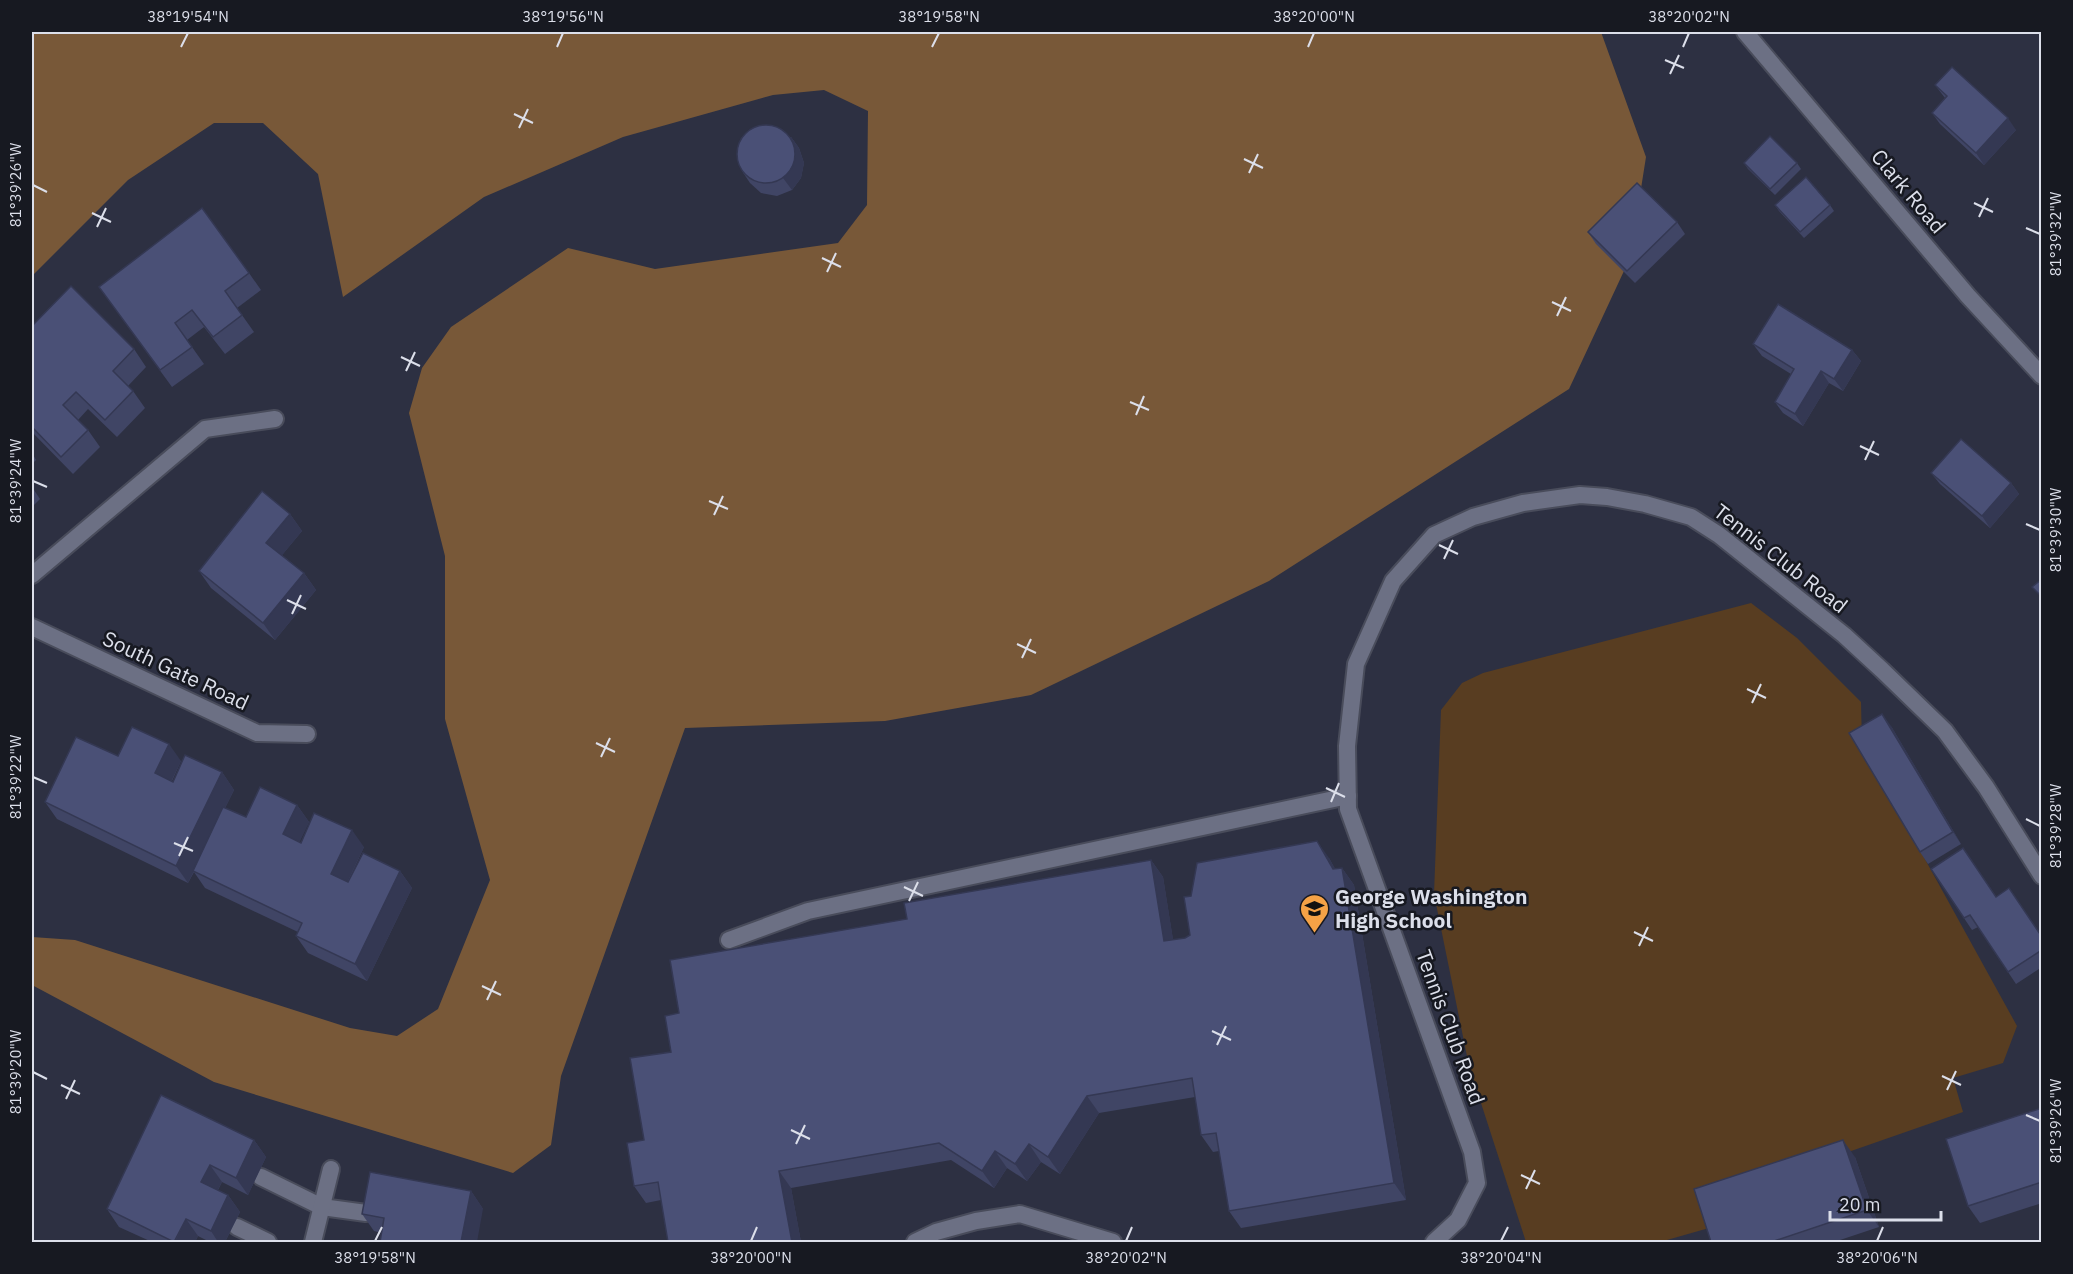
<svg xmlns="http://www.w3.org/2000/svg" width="2073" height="1274" font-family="'IBM Plex Sans',sans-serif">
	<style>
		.green { fill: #583d21 }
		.forest { fill: #785838 }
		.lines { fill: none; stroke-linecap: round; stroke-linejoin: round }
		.service-casing { stroke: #494c5b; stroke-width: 20 }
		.minor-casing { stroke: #494c5b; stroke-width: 20 }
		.tertiary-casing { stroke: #494c5b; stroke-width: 20 }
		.service { stroke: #6c7084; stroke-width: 16 }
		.minor { stroke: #6c7084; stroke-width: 16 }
		.tertiary { stroke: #6c7084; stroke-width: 16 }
		.wall { fill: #404565 }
		.shaded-wall { fill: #343853 }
		.building { fill: #4a5076; stroke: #343853; stroke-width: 1.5 }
		.ticks { fill: none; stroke: #dcdfea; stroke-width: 2 }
		.labels { text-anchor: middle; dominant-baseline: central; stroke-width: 5; stroke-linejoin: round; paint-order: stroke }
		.street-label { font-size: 21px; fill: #dcdfea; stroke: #171921 }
		.poi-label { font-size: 21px; font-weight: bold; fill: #dcdfea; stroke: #171921; text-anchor: start }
		.neatline { fill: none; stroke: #dcdfea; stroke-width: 2 }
		.ticks-label { font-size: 15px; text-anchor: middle; fill: #dcdfea }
	</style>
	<rect width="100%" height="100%" fill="#2d3042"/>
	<!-- green -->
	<path class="green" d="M1751,603L1797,638L1861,702L1862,745L2017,1026L2003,1063L1953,1078L1963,1112L1702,1203L1709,1228L1660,1242H1526L1469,1066L1434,894L1441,710L1462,683L1483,673Z"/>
	<!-- forest -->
	<path class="forest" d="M32,32H1601L1646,157L1630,258L1569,389L1269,581L1031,695L885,721L685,728L561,1076L551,1145L513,1173L214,1082L32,985V937L75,940L350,1028L397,1036L438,1009L490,880L445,719V556L409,413L422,368L451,327L568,248L655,269L838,243L867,205L868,111L824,90L773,95L623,137L484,197L343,297L318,174L263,123H214L128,180L32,276Z"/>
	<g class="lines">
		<defs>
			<g id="service">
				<path d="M729,940L808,911L1348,796"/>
				<path d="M261,1177L322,1207L366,1213"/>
				<path d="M237,1227L268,1242"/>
				<path d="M313,1242L331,1169"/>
				<path d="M1434,1242L1458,1220L1477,1183L1472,1152L1348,809L1347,746L1356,664L1393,581L1434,535L1473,517L1523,503L1580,495L1607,497L1645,504L1691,517L1719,535L1844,635L1882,670L1945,731L1986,787L2042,876"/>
			</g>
			<g id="minor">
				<path d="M32,575L205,429L275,419"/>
				<path d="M32,627L257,733L307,734"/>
				<path d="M915,1242L936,1232L976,1221L1020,1214L1113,1242"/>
			</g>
			<path id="tertiary" d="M1745,32L1968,296L2042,376"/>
		</defs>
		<!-- service casing -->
		<use href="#service" class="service-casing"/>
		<!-- minor casing -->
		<use href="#minor" class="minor-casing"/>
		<!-- tertiary casing -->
		<use href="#tertiary" class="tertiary-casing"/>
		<!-- service -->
		<use href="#service" class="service"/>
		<!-- minor -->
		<use href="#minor" class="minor"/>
		<!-- tertiary -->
		<use href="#tertiary" class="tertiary"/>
	</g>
	<!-- wall -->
	<g class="wall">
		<path d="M1935,85L2016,130L1984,165L1940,124L1932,113L1945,98Z"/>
		<path d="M791,137L799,148L804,163L801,178L792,190L777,196L761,193L750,183L742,171Z"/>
		<path d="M1744,163H1797L1801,169L1775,195L1748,169Z"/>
		<path d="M1775,205H1830L1834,211L1804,238L1779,211Z"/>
		<path d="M1677,222L1685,234L1635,283L1596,244L1588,232Z"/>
		<path d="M249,273L261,290L237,308L254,332L225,354L204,327L187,340L204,364L172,387L99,287Z"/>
		<path d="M32,326L134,349L146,367L128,386L133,391L145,408L117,437L88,409L78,420L88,430L100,447L73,474L32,432Z"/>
		<path d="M1753,344L1852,350L1861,361L1843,391L1829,383L1803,426L1783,413L1775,402L1791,374L1762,356Z"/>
		<path d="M32,453L36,460L32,464Z"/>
		<path d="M1931,473L2011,483L2019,494L1990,528L1940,484Z"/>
		<path d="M32,487L40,499L32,507Z"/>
		<path d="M290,514L302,531L282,555L304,573L316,590L275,640L211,588L199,571Z"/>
		<path d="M1891,726L1961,844L1928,864L1920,852Z"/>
		<path d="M118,756L181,761L172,781L173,782L222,772L234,790L225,808L246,817L297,805L309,822L299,842L364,847L348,882L400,871L412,888L367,981L308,953L296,936L298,932L205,888L194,872L188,883L57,819L45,802Z"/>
		<path d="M1329,858L1335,869L1342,868L1354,885L1406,1200L1241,1228L1229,1211L1219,1151L1213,1152L1201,1135L1195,1097L1099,1113L1060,1174L1041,1162L1027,1181L1007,1168L994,1188L951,1160L791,1188L801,1242H668L661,1200L646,1203L634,1186L644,1140L671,1052L679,1013L907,919L1151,860L1163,877L1173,940L1185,938L1190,935L1191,896Z"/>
		<path d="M1931,869L1996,896L2042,936V967L2016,984L1978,927L1972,930Z"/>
		<path d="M2042,1108V1203L1980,1223L1968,1206Z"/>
		<path d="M254,1140L266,1157L248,1195L222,1182L218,1190L228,1195L240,1212L225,1242H210L198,1236L195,1242H152L119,1227L107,1209Z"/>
		<path d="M1855,1157L1879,1227L1834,1242H1711Z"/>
		<path d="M471,1191L483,1209L382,1233L374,1231L362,1214Z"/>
	</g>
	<!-- shaded-wall -->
	<g class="shaded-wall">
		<path d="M2008,118L2016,130L1984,165L1976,153Z"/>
		<path d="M791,137L799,148L804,163L801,178L792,190L783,178Z"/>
		<path d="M1852,350L1861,361L1843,391L1834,379Z"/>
		<path d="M1821,371L1829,383L1803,426L1795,414Z"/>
		<path d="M2011,483L2019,494L1990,528L1982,516Z"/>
		<path d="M290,514L302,531L278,560L266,543Z"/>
		<path d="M304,573L316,590L275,640L263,623Z"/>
		<path d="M1882,714L1891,726L1961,844L1953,832Z"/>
		<path d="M169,744L181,761L167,790L155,773Z"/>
		<path d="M222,772L234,790L188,883L176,866Z"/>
		<path d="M297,805L309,822L295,852L283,834Z"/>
		<path d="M352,830L364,847L343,891L331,874Z"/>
		<path d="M1317,841L1329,858L1345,886L1342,868L1354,885L1406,1200L1394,1183L1333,869Z"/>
		<path d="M1151,860L1163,877L1176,958L1164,941Z"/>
		<path d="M400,871L412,888L367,981L355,964Z"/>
		<path d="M1087,1096L1099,1113L1060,1174L1048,1157Z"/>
		<path d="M254,1140L266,1157L248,1195L236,1178Z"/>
		<path d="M1843,1140L1855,1157L1879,1227L1867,1210Z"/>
		<path d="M1029,1144L1041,1162L1027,1181L1015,1164Z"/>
		<path d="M995,1151L1007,1168L994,1188L982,1171Z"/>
		<path d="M210,1165L222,1182L213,1199L201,1182Z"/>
		<path d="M779,1171L791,1188L801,1242H792Z"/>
		<path d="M471,1191L483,1209L477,1242H461Z"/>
		<path d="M228,1195L240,1212L225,1242H218L211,1231Z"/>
		<path d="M186,1219L198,1236L195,1242H175Z"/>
	</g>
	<!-- building -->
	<g class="building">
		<path d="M1952,67L2008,118L1976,153L1932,113L1947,96L1935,85Z"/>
		<circle cx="766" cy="154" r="29"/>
		<path d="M1770,136L1797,163L1770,189L1744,163Z"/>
		<path d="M1806,177L1830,205L1800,232L1775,205Z"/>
		<path d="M1637,183L1677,222L1627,271L1588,232Z"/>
		<path d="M202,208L249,273L225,291L242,315L213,337L192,310L175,323L192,347L160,370L99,287Z"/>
		<path d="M71,286L134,349L113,371L133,391L105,420L76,392L63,405L88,430L61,457L32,427V326Z"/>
		<path d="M1778,304L1852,350L1834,379L1821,371L1795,414L1775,402L1794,369L1753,344Z"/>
		<path d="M1961,439L2011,483L1982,516L1931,473Z"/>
		<path d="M262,491L290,514L266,543L304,573L263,623L199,571Z"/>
		<path d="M2042,579V597L2032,587Z"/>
		<path d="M1882,714L1953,832L1920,852L1849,733Z"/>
		<path d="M132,727L169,744L155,773L173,782L185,755L222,772L176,866L45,802L76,737L118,756Z"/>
		<path d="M260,787L297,805L283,834L301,843L314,813L352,830L331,874L348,882L363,853L400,871L355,964L296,936L302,923L193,871L223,807L246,817Z"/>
		<path d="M1317,841L1333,869L1342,868L1394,1183L1229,1211L1216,1133L1201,1135L1192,1078L1087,1096L1048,1157L1029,1144L1015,1164L995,1151L982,1171L939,1143L779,1171L792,1242H668L658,1182L634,1186L627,1143L644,1140L630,1058L671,1052L665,1016L679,1013L670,960L907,919L904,903L1151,860L1164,941L1185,938L1190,935L1184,897L1191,896L1197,863Z"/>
		<path d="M1963,848L1996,897L2009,888L2042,937V950L2008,972L1970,915L1964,918L1931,869Z"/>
		<path d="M161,1095L254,1140L236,1178L210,1165L201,1182L228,1195L211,1231L186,1219L174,1242L107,1209Z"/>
		<path d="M2042,1108V1182L1968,1206L1946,1139Z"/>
		<path d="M1843,1140L1867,1210L1771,1242H1711L1694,1189Z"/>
		<path d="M370,1172L471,1191L461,1242H380L384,1218L362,1214Z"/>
	</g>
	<!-- ticks -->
	<path class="ticks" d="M181,47L188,33M557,47L563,33M932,47L939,33M1308,47L1314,33M1683,47L1689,33M1665,60L1684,68M1670,74L1679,55M514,114L533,123M519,128L528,109M1244,159L1263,168M1249,173L1258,154M33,185L47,192M1974,203L1993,212M92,213L111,222M1979,217L1988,198M97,227L106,208M2026,228L2040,234M822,258L841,267M827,272L836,253M1552,302L1571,311M1557,316L1566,297M401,357L420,366M406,371L415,352M1130,402L1149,410M1136,415L1144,396M1860,446L1879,455M1865,460L1874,441M33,481L47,487M709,501L728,509M714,515L723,496M2026,524L2040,530M1439,545L1458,554M1444,559L1453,540M287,600L306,609M292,614L301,595M1017,644L1036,653M1022,658L1031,639M1747,689L1766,698M1752,703L1761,684M596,743L615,752M601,757L610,738M33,777L47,783M1326,788L1345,797M1331,802L1339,783M2026,819L2040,826M174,843L193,851M179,856L188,837M904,887L923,896M909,901L918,882M1634,932L1653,941M1639,946L1648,927M482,986L501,995M487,1000L496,981M1212,1031L1231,1040M1217,1045L1226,1026M33,1072L47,1079M1942,1076L1961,1085M61,1085L80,1094M1947,1090L1956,1071M66,1099L75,1080M2026,1115L2040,1121M791,1130L810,1139M796,1144L805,1125M1521,1175L1540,1184M1526,1189L1535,1170M375,1241L382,1227M751,1241L757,1227M1126,1241L1132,1227M1501,1241L1508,1227M1877,1241L1883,1227"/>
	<!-- icons -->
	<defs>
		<symbol id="school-pin" viewBox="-11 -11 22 30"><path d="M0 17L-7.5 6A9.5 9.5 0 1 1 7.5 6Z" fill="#f5a246" stroke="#171921"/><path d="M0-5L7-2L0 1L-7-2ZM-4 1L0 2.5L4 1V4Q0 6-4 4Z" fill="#111"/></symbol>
	</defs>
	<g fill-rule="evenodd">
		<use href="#school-pin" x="1298" y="892" width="33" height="45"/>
	</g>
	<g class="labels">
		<!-- street labels -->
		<g class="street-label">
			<text transform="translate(1909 191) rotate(50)">Clark Road</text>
			<text transform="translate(1781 558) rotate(38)">Tennis Club Road</text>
			<text transform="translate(176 670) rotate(25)">South Gate Road</text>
			<text transform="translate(1451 1027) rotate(70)">Tennis Club Road</text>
		</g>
		<!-- poi labels -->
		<g class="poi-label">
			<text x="1335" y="896">George Washington<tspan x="1335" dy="24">High School</tspan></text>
		</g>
	</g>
	<!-- border -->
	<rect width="2073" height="1274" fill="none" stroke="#171921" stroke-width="66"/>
	<!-- scale -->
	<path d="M1830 1211v9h111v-9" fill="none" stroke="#dcdfea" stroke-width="3"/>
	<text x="1839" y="1211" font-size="18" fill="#dcdfea" stroke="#171921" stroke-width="4.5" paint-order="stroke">20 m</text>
	<rect x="33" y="33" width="2007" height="1208" class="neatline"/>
	<g class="ticks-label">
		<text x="188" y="22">38°19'54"N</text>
		<text x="563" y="22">38°19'56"N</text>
		<text x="939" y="22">38°19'58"N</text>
		<text x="1314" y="22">38°20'00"N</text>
		<text x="1689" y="22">38°20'02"N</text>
		<text transform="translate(16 185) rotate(-90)" y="5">81°39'26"W</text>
		<text transform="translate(2056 234) rotate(-90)" y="5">81°39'32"W</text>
		<text transform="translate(16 481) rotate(-90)" y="5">81°39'24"W</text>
		<text transform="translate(2056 530) rotate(-90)" y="5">81°39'30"W</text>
		<text transform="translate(16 777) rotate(-90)" y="5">81°39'22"W</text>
		<text transform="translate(2056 826) rotate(-90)" y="5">81°39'28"W</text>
		<text transform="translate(16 1072) rotate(-90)" y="5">81°39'20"W</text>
		<text transform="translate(2056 1121) rotate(-90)" y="5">81°39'26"W</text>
		<text x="375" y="1263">38°19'58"N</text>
		<text x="751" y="1263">38°20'00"N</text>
		<text x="1126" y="1263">38°20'02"N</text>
		<text x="1501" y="1263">38°20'04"N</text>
		<text x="1877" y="1263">38°20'06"N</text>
	</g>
</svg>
